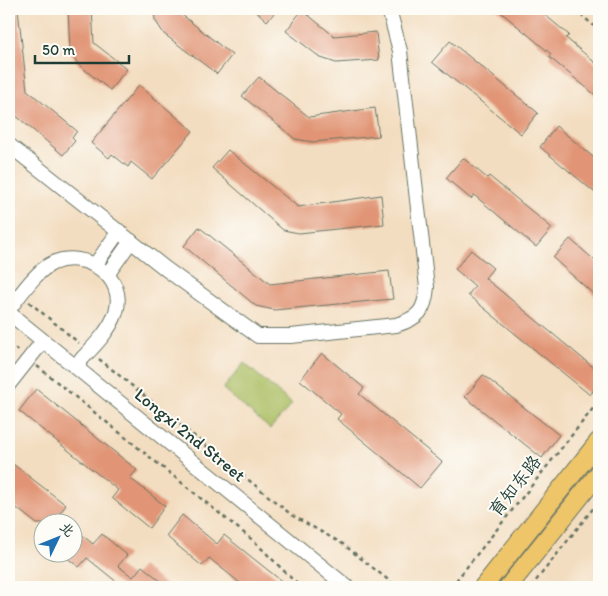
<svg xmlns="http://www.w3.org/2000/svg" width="608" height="596" font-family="Itim,'LXGW WenKai TC',sans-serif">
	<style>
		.green { fill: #aabe62; stroke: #647e4b }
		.building { fill: #e19576 }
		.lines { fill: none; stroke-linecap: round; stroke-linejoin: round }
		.minor-casing { stroke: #697565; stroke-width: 16 }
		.major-casing { stroke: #697565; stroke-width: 20 }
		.path { stroke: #697565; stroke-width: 2.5; stroke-dasharray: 4 4; stroke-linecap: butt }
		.minor { stroke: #fff; stroke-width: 14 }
		.major { stroke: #eec569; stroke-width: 18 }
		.labels { text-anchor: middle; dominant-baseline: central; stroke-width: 4; stroke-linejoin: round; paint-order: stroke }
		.street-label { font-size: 18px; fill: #1f3d34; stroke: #fdfcf7 }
	</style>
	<rect width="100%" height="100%" fill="#fdfcf7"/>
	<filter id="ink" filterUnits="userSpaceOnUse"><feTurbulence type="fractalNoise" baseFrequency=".02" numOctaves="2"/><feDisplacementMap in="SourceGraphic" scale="10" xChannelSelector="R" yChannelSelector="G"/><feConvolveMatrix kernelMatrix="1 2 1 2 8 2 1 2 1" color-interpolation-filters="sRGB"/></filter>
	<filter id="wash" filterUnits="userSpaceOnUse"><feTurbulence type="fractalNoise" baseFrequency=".0096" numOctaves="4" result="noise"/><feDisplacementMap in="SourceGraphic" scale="20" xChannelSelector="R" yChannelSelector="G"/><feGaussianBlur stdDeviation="1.12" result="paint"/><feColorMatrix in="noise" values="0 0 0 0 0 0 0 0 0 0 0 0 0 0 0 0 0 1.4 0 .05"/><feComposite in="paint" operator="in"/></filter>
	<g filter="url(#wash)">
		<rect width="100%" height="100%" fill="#f3ddc0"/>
		<!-- green -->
		<path class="green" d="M244,363L292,404L270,429L223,389Z"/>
		<g id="blocks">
			<!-- building -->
			<g class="building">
				<path d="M9,9H18L27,90L77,131L72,138L75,141L63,155L9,110Z"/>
				<path d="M68,9H92L94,43L127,69L110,90L78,64L70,51Z"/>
				<path d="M154,9H180L181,14L232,55L217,74L164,34L155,20Z"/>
				<path d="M254,9H278L267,21Z"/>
				<path d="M497,9H538L569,35L566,38L599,66V98L549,57L551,54Z"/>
				<path d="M302,10L334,36L376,32L379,60L336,63L321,58L286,31Z"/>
				<path d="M450,41L538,113L521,134L432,62Z"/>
				<path d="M259,77L309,117L375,108L379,136L313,142L295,139L242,96Z"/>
				<path d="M139,85L193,131L152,179L131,162L128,167L112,154L109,158L91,143Z"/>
				<path d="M556,126L599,162V196L540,147Z"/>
				<path d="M228,150L298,207L381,195L384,224L299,233L283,230L212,168Z"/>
				<path d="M463,158L487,178L489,176L552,228L536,247L474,195L471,199L446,178Z"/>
				<path d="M199,227L270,284L389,271L393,299L274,310L256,306L184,246Z"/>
				<path d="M570,239L599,264V299L553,258Z"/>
				<path d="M471,250L493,268L485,278L599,372V383L590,395L468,295L475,286L455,269Z"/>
				<path d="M322,353L364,388L359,394L442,462L420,488L337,419L341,414L300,380Z"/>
				<path d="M483,375L559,435L542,458L465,397Z"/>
				<path d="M36,389L137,470L130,478L165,506L149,528L112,498L118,490L19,411Z"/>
				<path d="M9,461L66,505L52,524H37L9,502Z"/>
				<path d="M182,515L217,544L224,535L289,587H245L209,558L202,566L166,536Z"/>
				<path d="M72,527L93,544L102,534L127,555L118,566L133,577L142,566L168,587H123L87,558L79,567L62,554H75L72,551Z"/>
			</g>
		</g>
	</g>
	<g filter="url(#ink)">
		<use href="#blocks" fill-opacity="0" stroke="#697565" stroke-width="1"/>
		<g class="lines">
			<defs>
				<g id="minor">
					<path d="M9,145L166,269L258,336H291L396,325C419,318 425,311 427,287L400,51L389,9"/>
					<path d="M95,265L119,231"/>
					<path d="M107,275L131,241"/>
					<path d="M9,309C21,294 36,271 53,263C85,249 127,277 116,312C110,332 89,351 75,366"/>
					<path d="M9,313L347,587"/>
					<path d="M9,384L43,341"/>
				</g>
				<g id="major">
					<path d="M483,587L599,441"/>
					<path d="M508,587L599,473"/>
				</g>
			</defs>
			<!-- minor casing -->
			<use href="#minor" class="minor-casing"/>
			<!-- major casing -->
			<use href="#major" class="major-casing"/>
			<!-- path -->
			<g class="path">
				<path d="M574,9L599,30"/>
				<path d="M29,302L79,343"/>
				<path d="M9,343L19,352"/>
				<path d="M99,359L293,516L343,544L397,587"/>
				<path d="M37,366L255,542L300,587"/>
				<path d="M451,587L599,401"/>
				<path d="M531,587L599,501"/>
			</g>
			<!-- minor -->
			<use href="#minor" class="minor"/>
			<!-- major -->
			<use href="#major" class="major"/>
		</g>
	</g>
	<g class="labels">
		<!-- street labels -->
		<g class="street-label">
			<text transform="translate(190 435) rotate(39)">Longxi 2nd Street</text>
			<text transform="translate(515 486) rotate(-52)">育知东路</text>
		</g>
	</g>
	<!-- margin -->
	<rect width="608" height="596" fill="none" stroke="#fdfcf7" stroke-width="30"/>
	<!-- north arrow -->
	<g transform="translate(58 538) rotate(47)"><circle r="24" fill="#fdfcf7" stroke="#a4b0a9"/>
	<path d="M0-4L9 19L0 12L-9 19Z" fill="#1f6fb2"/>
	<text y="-8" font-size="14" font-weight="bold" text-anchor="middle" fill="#1f3d34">北</text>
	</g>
	<!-- scale -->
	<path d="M35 55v8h94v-8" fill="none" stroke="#1f3d34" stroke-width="2.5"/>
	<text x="42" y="55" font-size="15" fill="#1f3d34" stroke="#fdfcf7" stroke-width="4" paint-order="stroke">50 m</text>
</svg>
